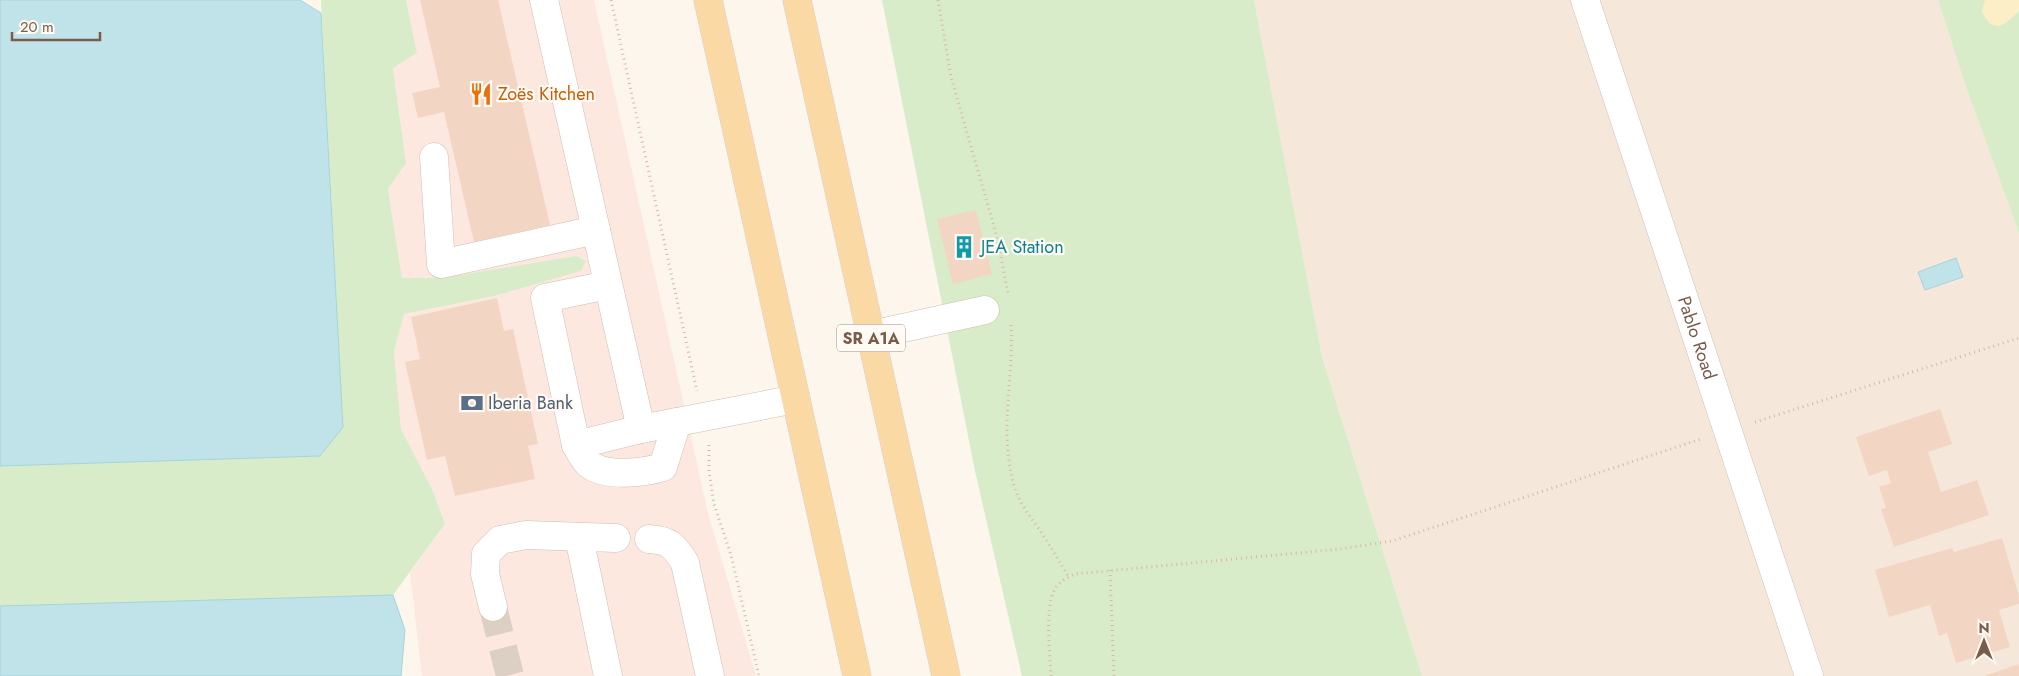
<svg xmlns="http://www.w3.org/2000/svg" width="2019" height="676" font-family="Jost,sans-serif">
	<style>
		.residential { fill: #f5e8da }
		.commercial { fill: #fde8e0 }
		.green { fill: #d8ecc9 }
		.sand { fill: #fcefc7 }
		.water { fill: #bfe3e8; stroke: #a5d3da }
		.building { fill: #f3d5c3 }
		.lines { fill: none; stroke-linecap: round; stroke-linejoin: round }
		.minor-tunnel { stroke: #dcd0c4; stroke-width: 28; stroke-dasharray: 28 14; stroke-linecap: butt }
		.minor-casing { stroke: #d1beb0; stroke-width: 29 }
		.major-casing { stroke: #dad1cd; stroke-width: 29 }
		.path { stroke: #d9b8a5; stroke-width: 3; stroke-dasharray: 1 4; stroke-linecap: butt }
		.minor { stroke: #fff; stroke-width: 28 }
		.major { stroke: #fbd9a5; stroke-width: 28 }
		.labels { text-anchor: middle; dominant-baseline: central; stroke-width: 4.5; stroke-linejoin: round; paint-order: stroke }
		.shield { fill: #fffaf3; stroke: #a28b7f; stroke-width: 1 }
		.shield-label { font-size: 16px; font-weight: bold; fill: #7a5c4d }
		.food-label { font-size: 18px; fill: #c56008; stroke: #fffaf3; text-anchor: start }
		.culture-label { font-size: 18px; fill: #0d838f; stroke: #fffaf3; text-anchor: start }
		.street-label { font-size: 18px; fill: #7a5c4d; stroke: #fffaf3 }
		.service-label { font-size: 18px; fill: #4e5e75; stroke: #fffaf3; text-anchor: start }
	</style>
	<rect width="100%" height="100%" fill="#fdf6ec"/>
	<!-- residential -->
	<path class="residential" d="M1254,0H1938L1965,84L2019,233V676H1422L1322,357Z"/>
	<!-- commercial -->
	<path class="commercial" d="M406,0H594L708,513L756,676H422L410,573L445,524L433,491L401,429L394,352L404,314L494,296L581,271L442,278H402L388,189L406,163L393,68L417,53Z"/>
	<!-- green -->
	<g class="green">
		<path d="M321,0H406L417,53L393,68L406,163L388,189L402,278H442L576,256L586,261L581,271L494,296L404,314L394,352L401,429L433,491L445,524L393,595L0,606V466L320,456L343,427Z"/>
		<path d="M882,0H1254L1322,357L1422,676H1022L975,471Z"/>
		<path d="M1938,0H2019V233L1965,84Z"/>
	</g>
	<!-- sand -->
	<path class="sand" d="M1985,0H2019V11C2005,26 1992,35 1982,11Z"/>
	<!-- water -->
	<g class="water">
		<path d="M0,0H300L321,13L343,427L320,456L0,466Z"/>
		<path d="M1956,258L1963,277L1925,290L1918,272Z"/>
		<path d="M393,595L405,630L401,676H0V606Z"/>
	</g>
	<!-- building -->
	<g class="building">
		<path d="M420,0H498L550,225L474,242L444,112L418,118L412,93L440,87Z"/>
		<path d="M976,210L992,274L953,284L937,219Z"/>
		<path d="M497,298L504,331L513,329L538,444L528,446L535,479L455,496L445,456L427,460L405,362L420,359L411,317Z"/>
		<path d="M1940,409L1952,444L1928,452L1941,492L1977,480L1989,515L1894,547L1881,509L1886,508L1879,487L1891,483L1887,470L1869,476L1856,437Z"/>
		<path d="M2002,538L2019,596V604L1999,610L2010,647L1956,663L1947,633L1939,636L1930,605L1889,617L1875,570L1952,548L1954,552Z"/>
		<path d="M2019,664V676H1984Z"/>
	</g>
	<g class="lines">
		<!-- minor-tunnel -->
		<path class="minor-tunnel" d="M493,607L510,676"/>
		<defs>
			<g id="minor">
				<path d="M544,0L641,429L796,399"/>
				<path id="s1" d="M1585,0L1809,676"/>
				<path d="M434,157L441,264L596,230"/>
				<path d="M608,285L545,298L576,445C580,451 584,461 590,465C607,477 643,473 663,467L677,422"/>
				<path d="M871,335L985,310"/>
				<path d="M576,445L641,429"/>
				<path d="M579,537L608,676"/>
				<path d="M649,539C669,540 675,546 685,563L710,676"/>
				<path d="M493,607L485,574L486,554L500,540L526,535L616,538"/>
			</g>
			<g id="major">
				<path d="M708,0L857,676"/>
				<path d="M797,0L946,676"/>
			</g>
		</defs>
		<!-- minor casing -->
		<use href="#minor" class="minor-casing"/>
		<!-- major casing -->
		<use href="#major" class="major-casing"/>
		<!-- path -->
		<g class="path">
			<path d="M611,0L697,391"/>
			<path d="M938,0L951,77L997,237L1008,293"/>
			<path d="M1011,325C1014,382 998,432 1015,489C1021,506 1033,520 1043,535C1052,549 1060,563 1069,577"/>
			<path d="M1755,422L2019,338"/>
			<path d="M709,445V471L714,504L731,555L759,676"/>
			<path d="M1110,570L1114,676"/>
			<path d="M1051,676C1050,656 1045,608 1054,591C1058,582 1067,578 1075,574L1340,549L1392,541L1701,439"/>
		</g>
		<!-- minor -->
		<use href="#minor" class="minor"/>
		<!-- major -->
		<use href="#major" class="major"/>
	</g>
	<!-- icons -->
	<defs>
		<symbol id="restaurant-bare" viewBox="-9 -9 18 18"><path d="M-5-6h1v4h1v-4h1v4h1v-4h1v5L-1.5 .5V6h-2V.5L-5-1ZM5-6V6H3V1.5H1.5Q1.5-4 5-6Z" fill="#e8710a" stroke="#fffaf3" stroke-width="2.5" paint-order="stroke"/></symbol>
		<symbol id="building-bare" viewBox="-9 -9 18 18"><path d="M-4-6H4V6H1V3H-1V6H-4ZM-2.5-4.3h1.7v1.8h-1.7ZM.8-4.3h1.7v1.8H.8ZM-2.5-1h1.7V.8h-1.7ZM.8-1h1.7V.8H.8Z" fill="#0f9aa8" stroke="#fffaf3" stroke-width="2.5" paint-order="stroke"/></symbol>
		<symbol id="bank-bare" viewBox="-9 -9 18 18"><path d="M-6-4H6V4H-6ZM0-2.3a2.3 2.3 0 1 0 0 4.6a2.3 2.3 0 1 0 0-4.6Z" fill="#5c6f8a" stroke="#fffaf3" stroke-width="2.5" paint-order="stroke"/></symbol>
	</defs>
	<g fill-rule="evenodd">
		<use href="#restaurant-bare" x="465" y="78" width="32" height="32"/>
		<use href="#building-bare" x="948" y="231" width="32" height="32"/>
		<use href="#bank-bare" x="456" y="387" width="32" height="32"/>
	</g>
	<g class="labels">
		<!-- shield labels -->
		<rect class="shield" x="837" y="324.5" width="68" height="27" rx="4"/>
		<g class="shield-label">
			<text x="871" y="338">SR A1A</text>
		</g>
		<!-- food labels -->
		<g class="food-label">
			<text x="498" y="94">Zoës Kitchen</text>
		</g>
		<!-- culture labels -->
		<g class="culture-label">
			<text x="981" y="247">JEA Station</text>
		</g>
		<!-- street labels -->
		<g class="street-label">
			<text stroke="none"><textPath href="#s1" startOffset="356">Pablo Road</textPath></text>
		</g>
		<!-- service labels -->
		<g class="service-label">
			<text x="488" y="403">Iberia Bank</text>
		</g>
	</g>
	<!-- north arrow -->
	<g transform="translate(1984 641)" stroke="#fffaf3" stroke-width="4" paint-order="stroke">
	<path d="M0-4L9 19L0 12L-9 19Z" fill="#7a5c4d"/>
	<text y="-8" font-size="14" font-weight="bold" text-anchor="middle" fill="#7a5c4d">N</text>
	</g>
	<!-- scale -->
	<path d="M12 32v8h88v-8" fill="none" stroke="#7a5c4d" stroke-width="2.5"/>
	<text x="20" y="32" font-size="15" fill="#7a5c4d" stroke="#fffaf3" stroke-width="4" paint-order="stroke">20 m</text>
</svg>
